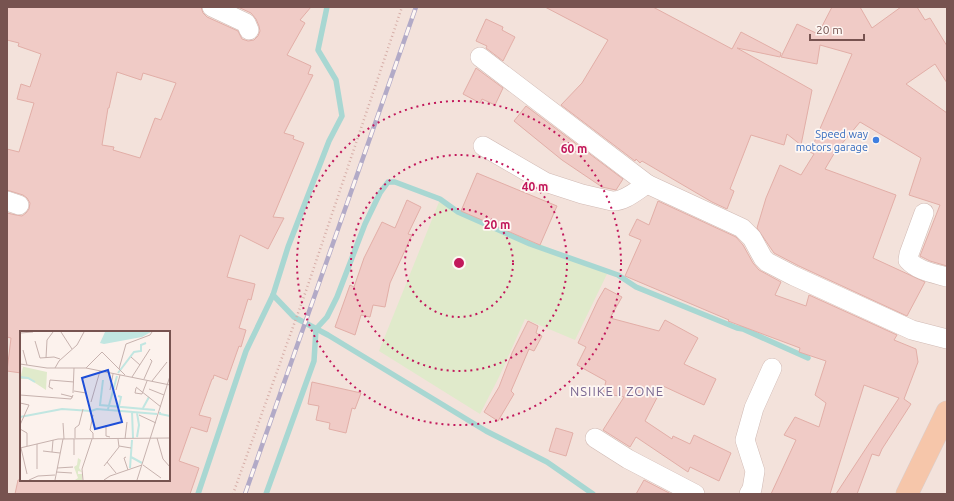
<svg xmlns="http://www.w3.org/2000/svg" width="954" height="501" font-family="Ubuntu,sans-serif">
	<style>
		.residential { fill: #f3e2db; fill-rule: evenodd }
		.green { fill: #e0eacb }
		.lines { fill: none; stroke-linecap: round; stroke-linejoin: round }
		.stream { stroke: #a8d7d2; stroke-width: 5.5 }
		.building { fill: #f0cbc6; stroke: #e2aea7; fill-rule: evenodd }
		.minor-casing { stroke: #d1bab4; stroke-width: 20 }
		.major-casing { stroke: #d9cfce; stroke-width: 23 }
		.path { stroke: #d6aea8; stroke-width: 2.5; stroke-dasharray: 1 3; stroke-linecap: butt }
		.minor { stroke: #fff; stroke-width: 19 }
		.major { stroke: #f6c6aa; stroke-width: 22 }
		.rail-casing { stroke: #b2aac7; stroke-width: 4.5 }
		.rail { stroke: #fef7f3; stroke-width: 3; stroke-dasharray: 9; stroke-linecap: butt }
		.ring { fill: none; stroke: #c2185b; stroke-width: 2; stroke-dasharray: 2 4 }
		.shop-dot { fill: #3f7fe0; stroke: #fef7f3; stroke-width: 1.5 }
		.labels { text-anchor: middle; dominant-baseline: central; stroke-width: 3.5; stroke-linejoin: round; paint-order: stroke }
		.shop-label { font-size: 11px; fill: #366cbe; stroke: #fef7f3; text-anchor: end }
		.quarter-label { font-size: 13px; letter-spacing: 1px; fill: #7a6892; stroke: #fef7f3 }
		.inset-river { fill: none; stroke: #c1e6e1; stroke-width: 2 }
		.inset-road { fill: none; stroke: #c7b2ae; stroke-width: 1 }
		.view { fill: #1d4ed8; fill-opacity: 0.15; stroke: #1d4ed8; stroke-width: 2 }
		.inset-edge { fill: none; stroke: #775350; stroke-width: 2 }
		.centre { fill: #c2185b; stroke: #fef7f3; stroke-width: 2 }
		.ring-label { font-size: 12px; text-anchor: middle; font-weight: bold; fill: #c2185b; stroke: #fef7f3; stroke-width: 3.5; stroke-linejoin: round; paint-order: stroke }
	</style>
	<rect width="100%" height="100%" fill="#fcf2ed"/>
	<!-- residential -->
	<path class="residential" d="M7,7H947V494H7ZM21,332H169V480H21Z"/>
	<!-- green -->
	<path class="green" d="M439,202L564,254L607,274L575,340L525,319L499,377L480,414L379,351Z"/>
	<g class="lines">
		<!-- stream -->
		<g class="stream">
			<path d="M273,295L294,317L328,335L486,431L547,462L593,494"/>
			<path d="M198,494L246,351L273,295L288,247L329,141L342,116L336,80L318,50L327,7"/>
			<path d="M266,494L314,361L316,329L327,317L337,297L365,224L380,193L388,182H395L440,199L458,212L530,244L618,275L636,287L737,328L743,329L808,358"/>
		</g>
	</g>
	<!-- building -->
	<g class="building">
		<path d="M7,7H201L203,13L207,17L238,31L242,39L248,41L254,40L258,36L260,31L259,26L256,19L251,13L238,7H311L300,20L305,23L287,55L311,66L308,74L313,75L284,133L294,136L293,139L304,143L273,217L284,218L268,249L240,235L227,277L255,284L251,300L248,299L239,328L246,330L241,347L239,346L227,380L214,375L213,379H212L199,415L211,418L207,432L191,427L179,461L199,468L190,494H15L18,480H169V332H21V373L7,371L11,338L7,337V213L16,215L22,216L26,213L29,209L30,203L27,198L23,195L7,190V149L19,152L34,103L17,99L21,84L30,87L41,54L18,46L19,43L7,40ZM117,72L141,80L143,73L176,83L161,120L155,118L140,158L113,150L114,147L102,145L108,108H109Z"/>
		<path d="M545,7H653L732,49L741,32L781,53L780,57L737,48L812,90L801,145L787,134L784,145L751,135L730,189L734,191L727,209L712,202L642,161L640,163L636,159L635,161L561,105L582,83L608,40Z"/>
		<path d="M832,7H860L872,28L901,7H917L925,20L930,18L947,46V83L935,64L906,84L947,113V266L930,261L920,256L940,205L909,195L921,158L860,122L835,152L825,169L896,195L873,258L925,282L907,316L799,266L774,253L757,228L766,198L780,165L801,175L814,154L810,152L852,54L820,45L817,64L781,57L797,24L818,34Z"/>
		<path d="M486,19L503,27L502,30L515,37L503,61L486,48L487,46L476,41Z"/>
		<path d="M476,68L503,88L495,105L482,99L480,103L463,94Z"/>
		<path d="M526,106L623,179L616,190L602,187L562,160L514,121Z"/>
		<path d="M477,173L557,206L540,245L461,211Z"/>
		<path d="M407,200L421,207L408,234L412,235L390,283L385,307L373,305L370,317L361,315L355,335L335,327L350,285L354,287L364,258L382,222L395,228Z"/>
		<path d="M658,201L736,237L743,245L753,263L759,270L781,282L775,295L806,306L809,295L897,335L894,340L916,349L918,362L904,399L911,404L882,449L879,456L872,454L857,494H836L899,398L864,385L830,494H771L796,440L784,435L795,417L819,427L826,403L815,395L826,361L799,352L800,348L728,321L729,320L625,276L641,240L629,235L637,219L649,225Z"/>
		<path d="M605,288L622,297L610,318L659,331L665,320L698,338L684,364L716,379L704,405L663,386L645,421L672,439L673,436L690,444L694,435L731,453L719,481L690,467L688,472L636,437L630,447L603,430L624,397L603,393L606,381L577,365L586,347L578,343L598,300Z"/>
		<path d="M528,321L538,326L536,333L542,336L534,351L529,349L511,391L514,394L498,421L484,412L499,387L512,353Z"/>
		<path d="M312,382L361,393L355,409L352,408L346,433L329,429L330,423L316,420L319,406L308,404Z"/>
		<path d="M556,428L573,433L566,456L549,451Z"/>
		<path d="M644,480L671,494H636Z"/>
	</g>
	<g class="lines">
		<defs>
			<g id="minor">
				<path d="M212,7L246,23L249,30"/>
				<path d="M480,57L647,184L742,228L752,238L763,258L767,262L794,276L912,330L947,339"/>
				<path d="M483,146L545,182L582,194L612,201C624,202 636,191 647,184"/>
				<path d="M7,201L19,205"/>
				<path d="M924,213L909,254L908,260C918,271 933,273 947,277"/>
				<path d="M595,438L628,459L695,494"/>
				<path d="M749,494L752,489L755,471L745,440L754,408L772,368"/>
			</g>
			<path id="major" d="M907,494L947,412"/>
		</defs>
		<!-- minor casing -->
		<use href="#minor" class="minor-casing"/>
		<!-- major casing -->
		<use href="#major" class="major-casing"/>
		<!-- path -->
		<path class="path" d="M233,494L307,288L402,7"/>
		<!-- minor -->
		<use href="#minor" class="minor"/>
		<!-- major -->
		<use href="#major" class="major"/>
		<defs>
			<path id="rail" d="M245,494L416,7"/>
		</defs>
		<!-- rail casing -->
		<use href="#rail" class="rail-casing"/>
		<!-- rail -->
		<use href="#rail" class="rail"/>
	</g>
	<!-- distance rings -->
	<g class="ring">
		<circle cx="459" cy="263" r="54"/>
		<circle cx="459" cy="263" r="108"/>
		<circle cx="459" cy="263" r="162"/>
	</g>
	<!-- markers -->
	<circle class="shop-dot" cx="876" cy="140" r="4"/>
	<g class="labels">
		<!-- shop labels -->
		<g class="shop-label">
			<text x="868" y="134">Speed way<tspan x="868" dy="13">motors garage</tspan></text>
		</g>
		<!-- quarter labels -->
		<g class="quarter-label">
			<text x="617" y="391">NSIIKE I ZONE</text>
		</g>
	</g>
	<!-- overview -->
	<g transform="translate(20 331)">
		<rect width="150" height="150" fill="#fcf2ed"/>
		<path d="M0,35L27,41L26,59L9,48H0L3,36ZM58,127L61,129L59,137L62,141L58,140V143H62V149H55L58,147L54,136L57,134Z" fill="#e0eacb"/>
		<path d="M85,1H131L122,6L84,13L80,12Z" fill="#c1e6e1"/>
		<path class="inset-river" d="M98,42L114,21L121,20V14L126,12M0,46L8,47L15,51M83,49L80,74L135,79M98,65L101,66L99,75M123,77L129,66M88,78L97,45M112,81L113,107M140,81V83L150,85M0,86L42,78L71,80L77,78L137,83M117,106L119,94L117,82M111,126L122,132M110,137L112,109"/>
		<path class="inset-road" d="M41,1L52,18M0,2L13,1M15,10L20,27L34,26L40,28M3,19L7,34M111,26L120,34M26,27L27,9L33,1M0,33L27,37H66L150,54M35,37L39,30L57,14L64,1M66,37L82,21L105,44M99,38L106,13L130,4L132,1M112,46L130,18M124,48L132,30L130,28M132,50L147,31M116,56L141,76M116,57L115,62L122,63L127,50M33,58L29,56L30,49L54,51M129,58L144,64M90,59L93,43M96,59L100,44M54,60L66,62M53,62L54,37M41,63L53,66M0,64L51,68L53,64M71,71L80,40M0,72L9,74L0,94M119,84L136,92M43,92L44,108M86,94V105L90,106M0,98L7,102V115M55,107V97L59,94L63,78M137,107L143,128L150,136M73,108V102L70,99L73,84M105,108L107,91M99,115L111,117M0,117L38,108L150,107M1,117L7,143M23,120L40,122M32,121L33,109M54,124V108M106,126L104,127L108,139M87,131L96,142M123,134L141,147M84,135L99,116L98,108M37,137L53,136M17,138V113M36,141L52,142M9,149L18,145L35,144M35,149L43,108M63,149L62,138L72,108M84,149L90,145L122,134M117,149L150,45"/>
		<path class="view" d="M88,39L102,91L75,98L62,47Z"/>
		<rect width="150" height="150" class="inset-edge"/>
	</g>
	<circle cx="459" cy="263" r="6" class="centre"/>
	<g class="ring-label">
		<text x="574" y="153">60 m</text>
		<text x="535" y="191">40 m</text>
		<text x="497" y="229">20 m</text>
	</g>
	<!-- border -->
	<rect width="954" height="501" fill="none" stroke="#775350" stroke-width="16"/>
	<!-- scale -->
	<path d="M810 34v6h54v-6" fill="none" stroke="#775350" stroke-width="2"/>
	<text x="816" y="34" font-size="12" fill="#775350" stroke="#fef7f3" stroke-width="3" paint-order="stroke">20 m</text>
</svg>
